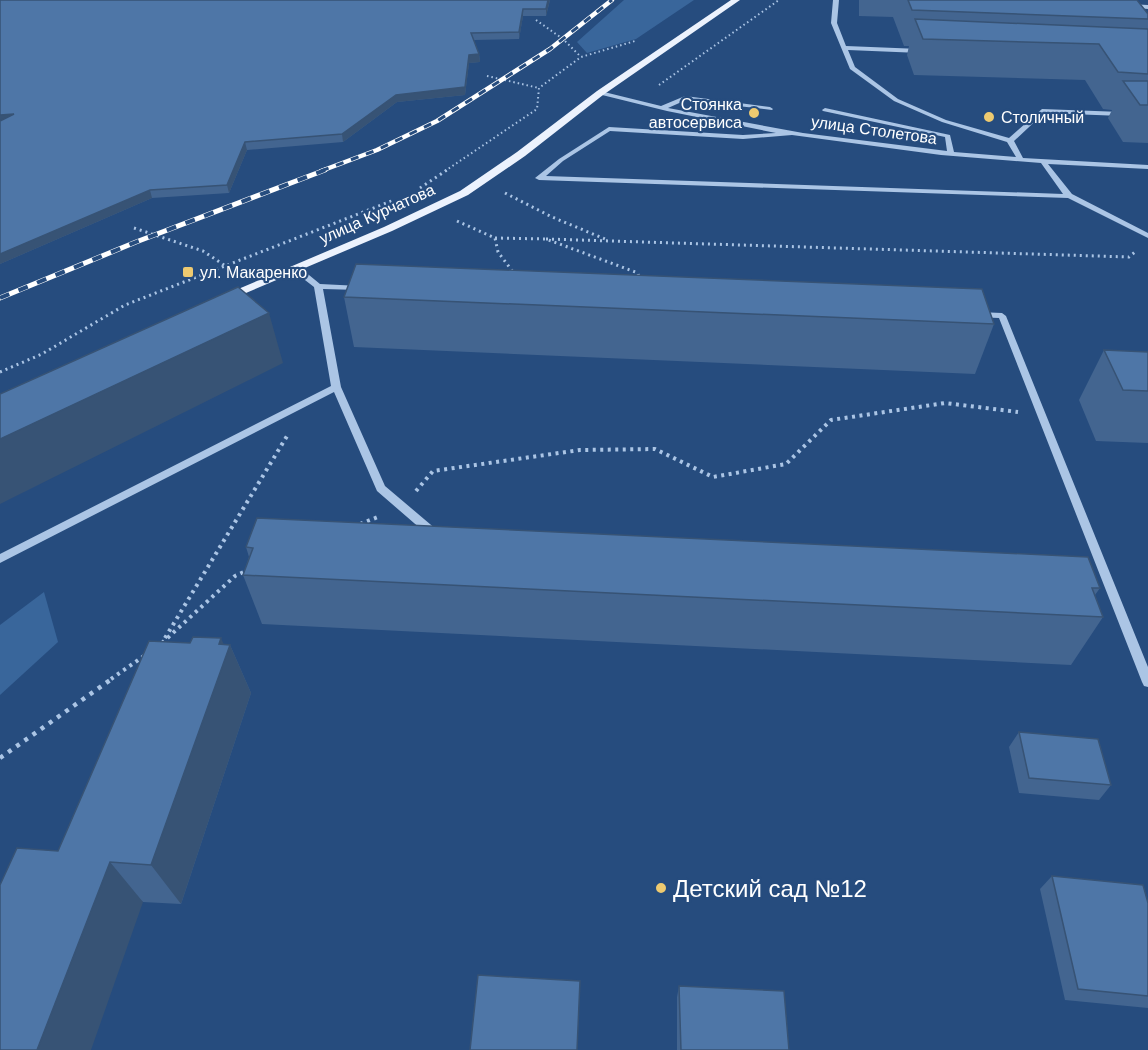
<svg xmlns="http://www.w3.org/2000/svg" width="1148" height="1050" font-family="Helvetica,sans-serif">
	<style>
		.green { fill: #39669b }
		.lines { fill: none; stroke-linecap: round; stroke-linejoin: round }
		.path-far3 { stroke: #abc5e5; stroke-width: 2; stroke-dasharray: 1.5 3; stroke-linecap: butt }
		.path-far2 { stroke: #abc5e5; stroke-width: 3; stroke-dasharray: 2 4; stroke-linecap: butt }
		.path-far1 { stroke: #abc5e5; stroke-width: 4; stroke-dasharray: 3 4.5; stroke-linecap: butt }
		.path { stroke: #abc5e5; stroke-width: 4.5; stroke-dasharray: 4 6; stroke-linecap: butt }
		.minor { fill: #abc5e5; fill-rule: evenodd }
		.major { fill: #ecf2fd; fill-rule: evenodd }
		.rail-far1-casing { stroke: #fff; stroke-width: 4.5 }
		.rail-casing { stroke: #fff; stroke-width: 5 }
		.rail-far1 { stroke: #264c7e; stroke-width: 3; stroke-dasharray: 8; stroke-linecap: butt }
		.rail { stroke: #264c7e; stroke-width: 4; stroke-dasharray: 10; stroke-linecap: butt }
		.wall { fill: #436590 }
		.shaded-wall { fill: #375375 }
		.building { fill: #4e76a7; stroke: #375375; stroke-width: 1.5 }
		.poi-dot { fill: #eeca70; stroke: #264c7e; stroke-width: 2 }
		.labels { text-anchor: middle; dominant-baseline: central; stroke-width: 4.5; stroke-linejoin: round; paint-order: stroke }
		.far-poi-label { font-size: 16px; fill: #fff; stroke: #264c7e; text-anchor: start }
		.far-street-label { font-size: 16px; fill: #fff; stroke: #264c7e }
		.near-poi-label { font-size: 24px; fill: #fff; stroke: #264c7e; text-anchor: start }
	</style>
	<rect width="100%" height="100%" fill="#264c7e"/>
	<!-- green -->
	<g class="green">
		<path d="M624,0H694L636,39L587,53L577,42Z"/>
		<path d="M44,592L58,642L0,695V625Z"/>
	</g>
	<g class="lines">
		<!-- path-far3 -->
		<g class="path-far3">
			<path d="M536,20L563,39L581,57"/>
			<path d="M487,76L539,88"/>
			<path d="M659,85L779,0"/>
			<path d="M445,171L537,109L539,88L581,57L635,41"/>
		</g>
		<!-- path-far2 -->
		<g class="path-far2">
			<path d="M420,188L447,170"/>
			<path d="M505,193L552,217L605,239"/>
			<path d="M457,221L495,238L498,252L513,272"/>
			<path d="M134,228L203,251L224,265"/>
			<path d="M495,238L546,239L638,273L639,279"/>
			<path d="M546,239L1129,257L1135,252"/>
			<path d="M0,372L42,354L125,305L394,200"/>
		</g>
		<!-- path-far1 -->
		<g class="path-far1">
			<path d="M416,491L433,471L580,450L655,449L713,477L786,464L831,420L945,403L1018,412"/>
			<path d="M360,524L378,517"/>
			<path d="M165,638L287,436"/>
			<path d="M162,643L235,576L248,570"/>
			<path d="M111,679L144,656"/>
		</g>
		<!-- path -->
		<path class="path" d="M0,758L113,678"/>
		<!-- minor -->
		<g class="minor">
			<path d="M833,0H839L837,23L846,46L920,49L923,51L920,53L848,50L855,67L898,99L946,120L1009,138L1042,109L1148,113V117L1044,113L1014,141L1023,158L1148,165V169L1048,164L1072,194L1148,233V238L1068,198L539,180L535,178L559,159L609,127L743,135L776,133L667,111L598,94L597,93L600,91L661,106L685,96L770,107L773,109L772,110L686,100L668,108L803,133L947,151L945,137L823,111L822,110L825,108L950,135L954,152L1016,157L1007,142L942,122L894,101L850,69L831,23ZM610,131L743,139L792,135L941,155L1041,163L1063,194L546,176L563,161Z"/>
			<path d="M1128,4L1148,5V9L1126,7L1125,6Z"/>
			<path d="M292,266H298L320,284L360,286L364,288L360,290L323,289L341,387L385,486L437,530L438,533L437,536H429L377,491L334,392L0,563V554L331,386L314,287L292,270Z"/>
			<path d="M978,312L1002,313L1006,316L1148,667V687L1144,686L1142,682L999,318L975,317L974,315Z"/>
		</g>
		<!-- major -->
		<path class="major" d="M731,0H740L603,95L525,156L468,195L392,231L227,301L223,302L217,298L384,227L460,191L517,152L597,91Z"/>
		<defs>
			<path id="rail-far1" d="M321,171L377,150L437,121L550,49L612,0"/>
			<path id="rail" d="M0,298L136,242L325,170"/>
		</defs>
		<!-- rail-far1 casing -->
		<use href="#rail-far1" class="rail-far1-casing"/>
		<!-- rail casing -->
		<use href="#rail" class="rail-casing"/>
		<!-- rail-far1 -->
		<use href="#rail-far1" class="rail-far1"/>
		<!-- rail -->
		<use href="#rail" class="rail"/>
	</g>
	<!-- wall -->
	<g class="wall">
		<path d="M0,0H550L546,16H523L519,39L474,40L479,54L480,62L469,63L465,95L397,102L343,142L247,150L229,193L152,198L0,264Z"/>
		<path d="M859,0H1137L1148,14V143L1123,142L1108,118L1112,110L1103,109L1085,80L914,75L907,55L909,46H904L893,17L859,16Z"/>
		<path d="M344,297L994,324L975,374L354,347Z"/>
		<path d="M1104,350L1148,352V443L1096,441L1079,400Z"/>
		<path d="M246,547L1100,588L1095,595L1103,617L1071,665L262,624L243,575L249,557Z"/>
		<path d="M224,645H230L251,693L181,904L143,902L58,851Z"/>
		<path d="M1019,732L1111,785L1099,800L1019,793L1009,747Z"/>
		<path d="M1052,876L1148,903V1008L1065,1000L1040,889Z"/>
		<path d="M679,986L789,1050H677V997Z"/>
	</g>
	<!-- shaded-wall -->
	<g class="shaded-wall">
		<path d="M548,0H550L546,16V9Z"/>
		<path d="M523,9V16L519,39V32Z"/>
		<path d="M479,54L480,62L469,63L465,95L397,102L343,142L342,134L396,95L469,55Z"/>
		<path d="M14,114L0,124V115Z"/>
		<path d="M245,142L247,150L229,193L227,185Z"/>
		<path d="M150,190L152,198L0,264V254Z"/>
		<path d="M269,313L283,363L0,504V439Z"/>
		<path d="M221,638L227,652L230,645L251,693L181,904L151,865Z"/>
		<path d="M110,862L143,902L91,1050H37Z"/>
	</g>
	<!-- building -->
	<g class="building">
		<path d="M0,0H548L546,9H523L519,32L471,33L479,54L469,55L465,87L396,95L342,134L245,142L227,185L150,190L0,254V121L14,114L0,115Z"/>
		<path d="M908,0H1137L1148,14V19L912,10Z"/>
		<path d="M915,19L1148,29V74L1118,72L1099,44L923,39Z"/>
		<path d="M1123,81H1148V105H1140Z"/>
		<path d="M356,264L982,289L994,324L344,297Z"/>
		<path d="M238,287L269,313L0,439V394Z"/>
		<path d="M1104,350L1148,352V391L1123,390Z"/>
		<path d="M257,518L1088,557L1100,588H1092L1103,617L243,575L253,548L246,547Z"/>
		<path d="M193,637L221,638L219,644L230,645L151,865L110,862L37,1050H0V885L17,848L58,851L149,641L190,643Z"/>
		<path d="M1019,732L1098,739L1111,785L1029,778Z"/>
		<path d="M1052,876L1143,885L1148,903V996L1078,989Z"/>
		<path d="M478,975L580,981L577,1050H470Z"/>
		<path d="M679,986L784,991L789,1050H681Z"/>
	</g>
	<!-- markers -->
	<g class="poi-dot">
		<circle cx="754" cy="113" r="6"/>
		<circle cx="989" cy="117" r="6"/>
		<rect x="182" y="266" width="12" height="12" rx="3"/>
		<circle cx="661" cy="888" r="6"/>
	</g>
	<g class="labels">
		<!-- far-poi labels -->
		<g class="far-poi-label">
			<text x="742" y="104" text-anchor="end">Стоянка<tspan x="742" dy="18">автосервиса</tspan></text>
			<text x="1001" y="117">Столичный</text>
			<text x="200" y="272">ул. Макаренко</text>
		</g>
		<!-- far-street labels -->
		<g class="far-street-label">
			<text transform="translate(874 130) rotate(8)">улица Столетова</text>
			<text transform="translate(377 214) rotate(-24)">улица Курчатова</text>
		</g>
		<!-- near-poi labels -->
		<g class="near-poi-label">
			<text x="673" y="888">Детский сад №12</text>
		</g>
	</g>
</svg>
